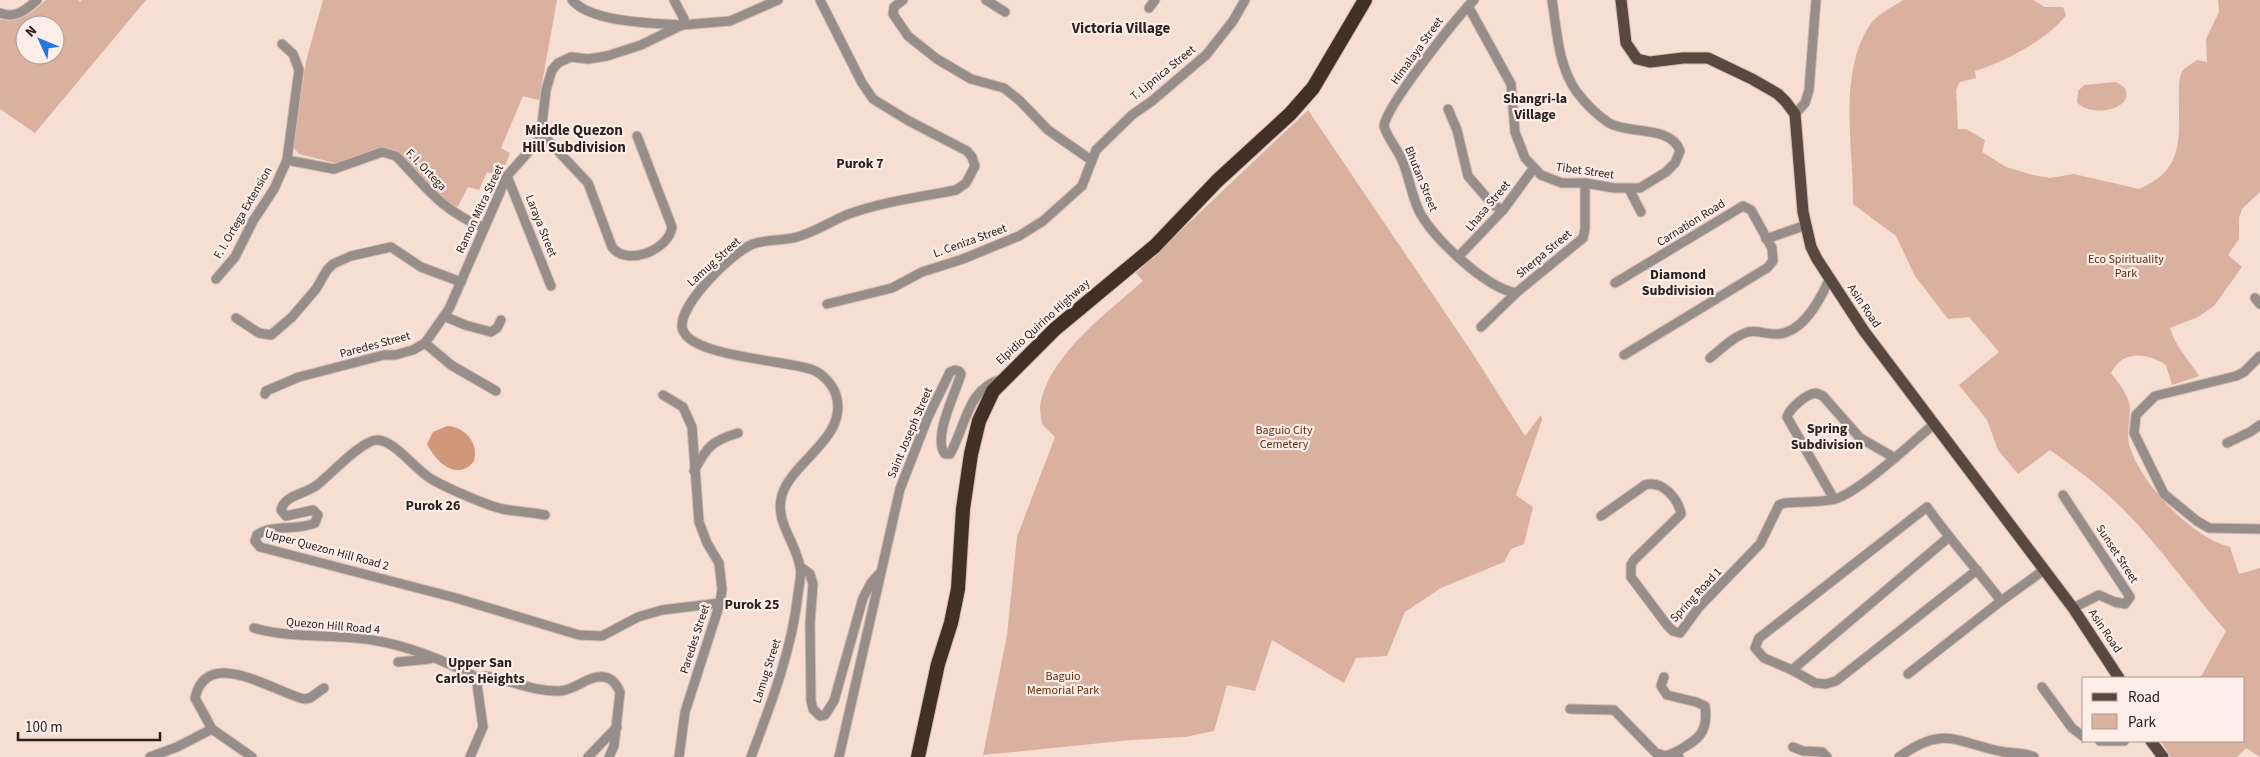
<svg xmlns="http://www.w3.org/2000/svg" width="2260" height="757" font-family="'Source Sans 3',sans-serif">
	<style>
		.green { fill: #d9b19e; fill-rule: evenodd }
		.water { fill: #d1977a }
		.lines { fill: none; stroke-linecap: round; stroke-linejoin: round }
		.minor-casing { stroke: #d1bcb2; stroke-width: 11 }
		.major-casing { stroke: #d1bcb2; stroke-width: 13 }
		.highway-casing { stroke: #d1bcb2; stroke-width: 16 }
		.minor { stroke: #978d89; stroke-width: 9 }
		.major { stroke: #584840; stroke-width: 11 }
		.highway { stroke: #423027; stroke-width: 14 }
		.labels { text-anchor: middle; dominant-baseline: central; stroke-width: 4.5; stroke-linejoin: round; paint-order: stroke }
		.street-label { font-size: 12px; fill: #2a211d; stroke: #fcede7 }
		.park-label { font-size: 12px; fill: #622c0c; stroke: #fcede7 }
		.neighbourhood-label { font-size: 14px; font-weight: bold; fill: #2a211d; stroke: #fcede7 }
		.quarter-label { font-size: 15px; font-weight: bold; fill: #2a211d; stroke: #fcede7 }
	</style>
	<rect width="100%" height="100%" fill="#f6ded3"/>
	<!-- green -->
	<g class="green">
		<path d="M46,0H78L80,2L82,0H146L35,133L0,109V19C18,25 34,11 46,0ZM25,25H55V55H25Z"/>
		<path d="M323,0H557L539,100L523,96L501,148L510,153L501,177L487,172L479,190L468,187L456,210L396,151L380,149L354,159L335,163L299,154L293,147L306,61Z"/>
		<path d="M1903,0H2033L2045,7H2063L2066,15C2050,38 2003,63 1975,71L1976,78L1960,82L1956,90L1958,129H1966L1985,140L1982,152L2006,167L2033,175L2050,178L2074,174L2139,189C2187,169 2178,135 2179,91C2179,84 2179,75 2184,69C2188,66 2193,63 2197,60L2207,62L2206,39L2219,12L2218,0H2260V192L2242,209L2239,218V239L2228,255L2242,267L2214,306L2198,317L2170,328C2175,346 2189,360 2199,376L2172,385L2166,365C2147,352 2122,350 2111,373C2117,381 2126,392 2129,402C2132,413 2126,430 2129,444C2139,482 2192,538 2230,547L2239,574L2260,568V757L2246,748L2237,757H2171L2161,741H2244V678H2198L2202,675L2226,631C2190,591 2160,546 2122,508C2100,486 2075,468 2050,450L2018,474L1998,450L1987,420L1959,385L1999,352L1969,317L1948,319L1915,276L1896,236L1853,204C1854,149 1837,74 1870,25C1876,15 1893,7 1903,0Z"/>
		<path d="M2116,82L2125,88C2135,112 2087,117 2077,102L2078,91L2084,85Z"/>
		<path d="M1308,110L1471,351L1525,436L1541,415L1542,420L1516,495L1533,507L1524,544L1511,549L1504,562L1441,588L1405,612L1387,656L1356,658L1344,683L1272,640L1255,691L1227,685L1214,731L1185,737L1131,740L983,755L1007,635L1017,537L1055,437L1042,424C1041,417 1039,407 1041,401C1051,354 1109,311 1143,281L1136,273Z"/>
	</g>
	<!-- water -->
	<path class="water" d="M447,426C465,427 479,443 474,461C457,483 435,461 427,444L433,432Z"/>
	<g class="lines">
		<defs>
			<g id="minor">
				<path d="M572,0C592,23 653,23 682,25L684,19L674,0"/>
				<path d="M903,0L894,7L893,14L908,36L937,59L971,79L1004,88L1019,100L1048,130L1091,160"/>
				<path d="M986,0L1005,12"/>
				<path d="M1474,0C1457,17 1386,106 1384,126C1387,138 1397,148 1402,160C1409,176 1411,194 1419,211C1433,238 1486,288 1516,293"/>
				<path d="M1468,6L1511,84L1515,132L1525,158L1541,175L1562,183H1585L1614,188H1640L1666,172L1675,163L1680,151C1671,125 1630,135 1609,123C1597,115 1585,103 1576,91C1558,65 1557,31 1552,0"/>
				<path d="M1149,8L1155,0"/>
				<path d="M0,13C15,19 26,10 37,0"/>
				<path d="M1448,109L1457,130L1468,176L1493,205L1503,210"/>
				<path d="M1795,114L1805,103L1809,90L1816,0"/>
				<path d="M541,133L588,183L612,247C627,267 669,250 672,227L637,136"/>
				<path d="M287,160L334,169L382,152L396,156C427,188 441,210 484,228"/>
				<path d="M507,176L551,286"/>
				<path d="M1629,189L1641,212"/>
				<path d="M1766,239L1806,225"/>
				<path d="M1458,257L1503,210L1533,169"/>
				<path d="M216,279L235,257L253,221L274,189L287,160L299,70L293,54L282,44"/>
				<path d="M1615,283L1743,206L1751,210L1772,248L1773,261L1767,268L1624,355"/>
				<path d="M2255,298L2260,304"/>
				<path d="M827,304L892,288L922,272L963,259L1019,236L1043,221L1082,186L1096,150L1132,115L1152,101L1206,55L1233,21L1245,0"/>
				<path d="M444,316L465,325L491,332L497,328L501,320"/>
				<path d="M236,318L259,333L271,335L292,317L316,289L327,270L333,264L351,256L391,247L421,267L461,282"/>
				<path d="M1481,327L1516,293L1583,238L1585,229V183"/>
				<path d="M425,343L451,365L496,391"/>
				<path d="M2260,356L2244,372L2236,376L2155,396L2136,415L2134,433L2164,494L2197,521L2209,528L2260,529"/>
				<path d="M1710,358C1721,349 1734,336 1748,332C1758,330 1769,335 1779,334C1804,331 1820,300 1829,280"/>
				<path d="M265,394L266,391L299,377L384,355H395L413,350L425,343L449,309L507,176L538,141L541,133L546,90L552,70L558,63L571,57L588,59L607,56L641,45L682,25L730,21L778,0"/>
				<path d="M663,395L683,407L692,427L699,522L707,543L719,563L722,589L720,603L685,712L679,757"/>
				<path d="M2227,443L2250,432L2260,425"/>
				<path d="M694,471C707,447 711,441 738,433"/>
				<path d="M2063,495L2130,597L2125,604L2115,602L2099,595L2073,608"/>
				<path d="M1834,499L1787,417C1790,408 1806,394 1816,393L1823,396L1860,438L1895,458"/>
				<path d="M545,515C531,512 517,512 503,509C488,506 447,488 433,480C416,471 395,440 377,440C362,440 330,475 317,485C306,494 284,495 281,510L286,516L313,510L318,515L315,523C298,531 270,524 257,535L255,541L260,547L456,598L579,635L602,636L638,617L662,610L720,603"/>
				<path d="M1601,516L1645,485C1662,480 1678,498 1681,514L1678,517L1634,560L1631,565V577L1667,625L1673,631L1680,633L1699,607L1760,544L1779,505L1785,503C1801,501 1820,503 1835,499C1858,493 1913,442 1934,424"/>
				<path d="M801,567L810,574L813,584L810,623L811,701L813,709L820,716L825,715L834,701L863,598L871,583L879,574"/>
				<path d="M1977,570L1836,681L1826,684L1815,683L1792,670L1764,658L1755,648L1759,638L1927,507C1950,540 1977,569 2001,601L2044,570"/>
				<path d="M254,628C293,639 333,634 372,640C410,646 446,661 480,679"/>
				<path d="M398,662L430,659"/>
				<path d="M1792,670L1949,537"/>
				<path d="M1908,674L2001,601"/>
				<path d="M1664,677L1661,686L1667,695L1696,702L1705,706C1709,734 1697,740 1676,752"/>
				<path d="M2042,687L2072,728L2084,737"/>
				<path d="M1570,709L1614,710L1656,753L1666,756L1676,752L1679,757"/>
				<path d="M2100,741H2124"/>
				<path d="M1793,747L1803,751L1822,752L1827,757"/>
				<path d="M150,757L177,747L212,729"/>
				<path d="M252,757L212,729L195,698C207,645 274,692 304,699L310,698L324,688"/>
				<path d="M470,757L483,727L477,684L485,676C510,680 535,692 560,691C576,690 588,675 604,677C612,678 617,685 620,692L614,746L609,757"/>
				<path d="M588,757L617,727"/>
				<path d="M751,757C771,704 792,650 798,594C799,585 802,575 800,567C796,542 774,521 782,495C792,461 849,437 836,395C833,385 823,374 813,370C789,360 683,357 682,326C681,303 732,252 753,244C767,239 783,241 797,237C815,232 830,222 846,215C881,202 920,197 956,190L966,183L975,166L972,157L967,151L909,121L873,99L862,83L820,0"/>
				<path d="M839,757L900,489L928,417L950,372L955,370L959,371L961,374C956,392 932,438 945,454H950C966,426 967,388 1002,379"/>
				<path d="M1899,757C1945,724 1956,743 2004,752C2015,754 2024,752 2034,757"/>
			</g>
			<g id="major">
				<path d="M1621,0L1626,43L1637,59L1650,62L1683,58H1708L1752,79L1778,94L1786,102L1795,114L1803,212L1811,247L1817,259L1864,331L2073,608L2119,678"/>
				<path d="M2151,741L2163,757"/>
			</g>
			<path id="highway" d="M918,757L938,664L951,623L958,589L963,509L971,454L979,421L993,391L1055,329L1155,246L1217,181L1290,114L1313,88L1365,0"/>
		</defs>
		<!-- minor casing -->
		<use href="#minor" class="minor-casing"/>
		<!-- major casing -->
		<use href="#major" class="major-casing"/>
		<!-- highway casing -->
		<use href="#highway" class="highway-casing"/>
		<!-- minor -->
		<use href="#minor" class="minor"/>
		<!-- major -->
		<use href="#major" class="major"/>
		<!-- highway -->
		<use href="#highway" class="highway"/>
	</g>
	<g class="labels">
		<!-- street labels -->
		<g class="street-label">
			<text transform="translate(1417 51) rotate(-54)">Himalaya Street</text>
			<text transform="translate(1163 73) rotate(-39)">T. Lipnica Street</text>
			<text transform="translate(426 170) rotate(46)">F. I. Ortega</text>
			<text transform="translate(1585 171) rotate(8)">Tibet Street</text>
			<text transform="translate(1421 179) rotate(68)">Bhutan Street</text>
			<text transform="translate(1488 206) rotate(-50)">Lhasa Street</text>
			<text transform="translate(480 209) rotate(-65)">Ramon Mitra Street</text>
			<text transform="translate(243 213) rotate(-60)">F. I. Ortega Extension</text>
			<text transform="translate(1691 223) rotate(-32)">Carnation Road</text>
			<text transform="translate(541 226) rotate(68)">Laraya Street</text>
			<text transform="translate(970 241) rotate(-20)">L. Ceniza Street</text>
			<text transform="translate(1544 254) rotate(-40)">Sherpa Street</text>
			<text transform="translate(714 262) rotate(-42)">Lamug Street</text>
			<text transform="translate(1864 306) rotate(56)">Asin Road</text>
			<text transform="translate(1043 322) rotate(-42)">Elpidio Quirino Highway</text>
			<text transform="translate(375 345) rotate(-15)">Paredes Street</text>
			<text transform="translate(910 433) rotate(-67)">Saint Joseph Street</text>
			<text transform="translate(327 550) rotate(15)">Upper Quezon Hill Road 2</text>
			<text transform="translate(2117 554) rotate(57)">Sunset Street</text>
			<text transform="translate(1696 595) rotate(-47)">Spring Road 1</text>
			<text transform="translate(333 626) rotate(5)">Quezon Hill Road 4</text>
			<text transform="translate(2105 631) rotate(56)">Asin Road</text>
			<text transform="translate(695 639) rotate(-72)">Paredes Street</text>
			<text transform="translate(767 671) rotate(-72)">Lamug Street</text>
		</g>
		<!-- park labels -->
		<g class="park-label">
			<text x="2126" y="259">Eco Spirituality<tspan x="2126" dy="14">Park</tspan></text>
			<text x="1284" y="430">Baguio City<tspan x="1284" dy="14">Cemetery</tspan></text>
			<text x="1063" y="676">Baguio<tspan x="1063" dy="14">Memorial Park</tspan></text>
		</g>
		<!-- neighbourhood labels -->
		<g class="neighbourhood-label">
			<text x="1535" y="99">Shangri-la<tspan x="1535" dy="16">Village</tspan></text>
			<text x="860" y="164">Purok 7</text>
			<text x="1678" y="275">Diamond<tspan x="1678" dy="16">Subdivision</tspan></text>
			<text x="1827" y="429">Spring<tspan x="1827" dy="16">Subdivision</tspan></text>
			<text x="433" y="506">Purok 26</text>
			<text x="752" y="605">Purok 25</text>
			<text x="480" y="663">Upper San<tspan x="480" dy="16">Carlos Heights</tspan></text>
		</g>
		<!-- quarter labels -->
		<g class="quarter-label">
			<text x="1121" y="28">Victoria Village</text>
			<text x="574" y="130">Middle Quezon<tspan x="574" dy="17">Hill Subdivision</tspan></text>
		</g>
	</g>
	<!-- legend -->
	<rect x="2082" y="677" width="162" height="65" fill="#fcede7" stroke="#a89b96"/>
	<rect x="2092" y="693" width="25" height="8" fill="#584840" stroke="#a89b96"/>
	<text x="2128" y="702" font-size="15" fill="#2a211d">Road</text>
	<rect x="2092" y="714" width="25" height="15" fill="#d9b19e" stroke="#a89b96"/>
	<text x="2128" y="727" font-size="15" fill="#2a211d">Park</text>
	<!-- north arrow -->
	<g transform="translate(40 40) rotate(314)"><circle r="24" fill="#fcede7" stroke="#a89b96"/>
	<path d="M0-4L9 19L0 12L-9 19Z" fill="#2376e1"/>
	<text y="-8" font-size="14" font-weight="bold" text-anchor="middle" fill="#2a211d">N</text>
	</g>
	<!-- scale -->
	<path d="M18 732v8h142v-8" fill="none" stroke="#2a211d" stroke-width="2.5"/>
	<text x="25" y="732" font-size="15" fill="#2a211d" stroke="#fcede7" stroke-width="4" paint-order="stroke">100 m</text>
</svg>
